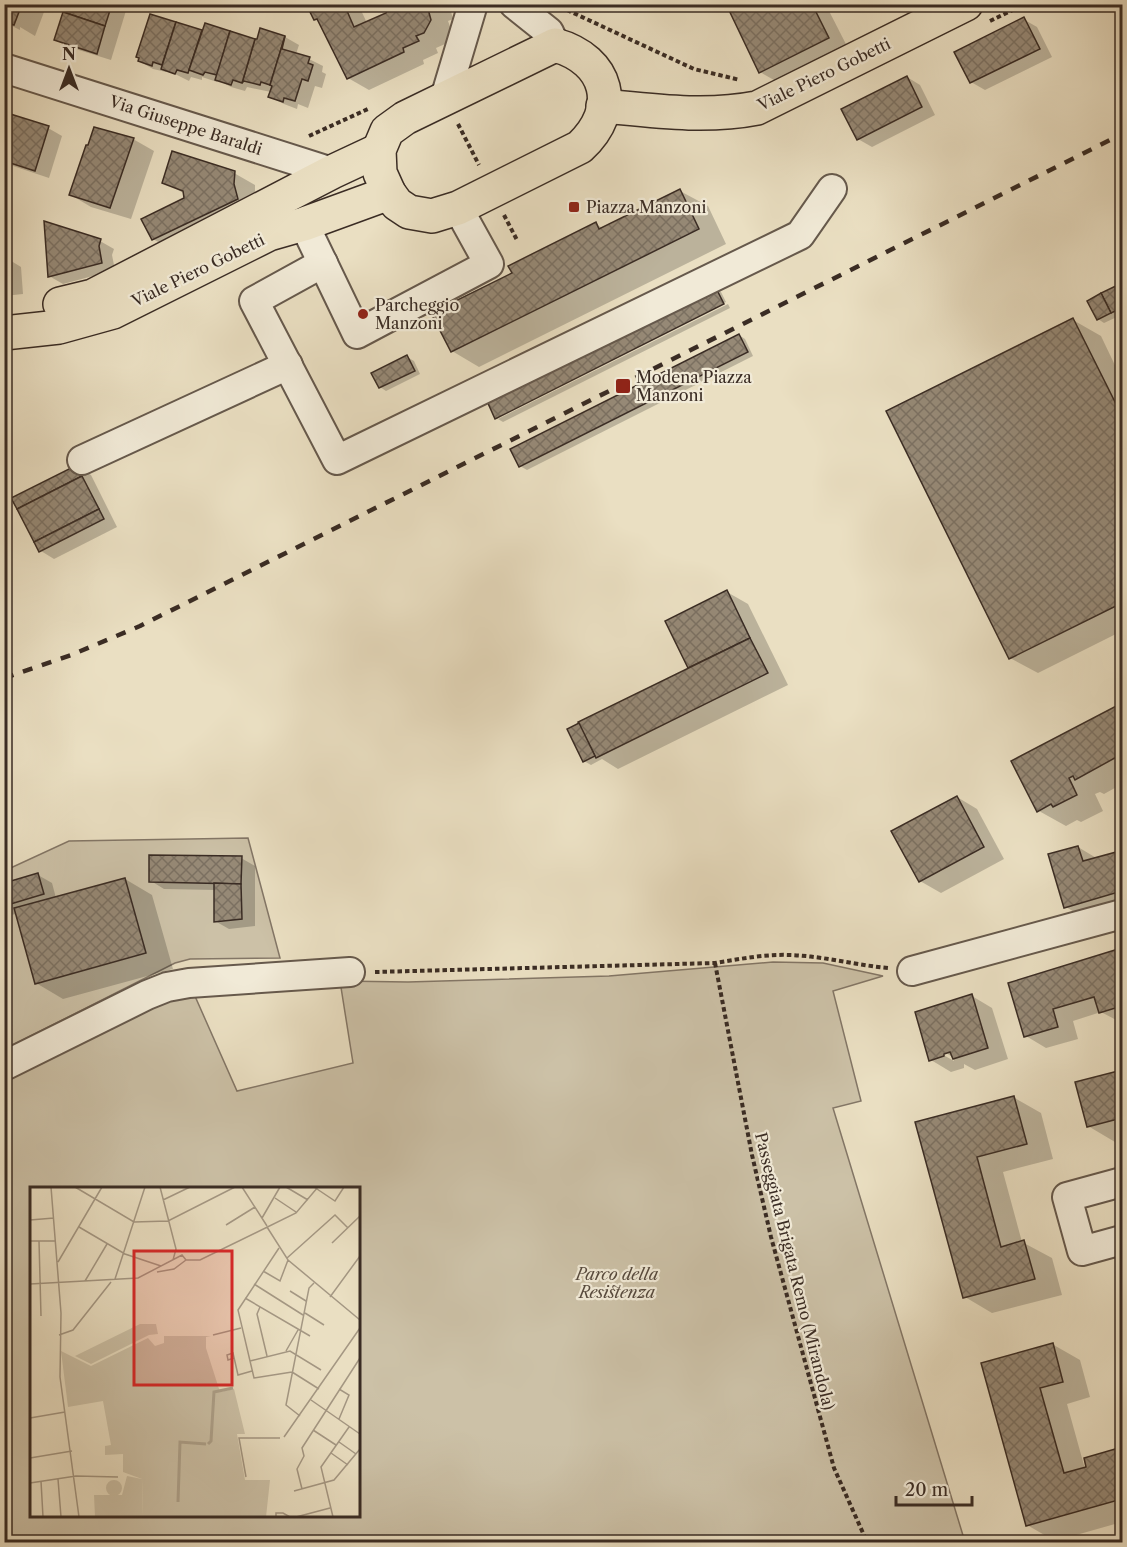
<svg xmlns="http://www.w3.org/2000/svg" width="1127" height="1547" font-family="'Libre Caslon Text',serif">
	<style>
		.park { fill: #ccc1a7; stroke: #837666; stroke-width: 1.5; fill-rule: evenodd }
		.shadow { fill: #0003; fill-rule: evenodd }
		.building { fill: url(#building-cross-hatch); stroke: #3a2c24; stroke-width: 1.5 }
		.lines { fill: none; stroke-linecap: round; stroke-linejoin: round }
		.minor-casing { stroke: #66594c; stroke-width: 32 }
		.major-casing { stroke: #3a2c24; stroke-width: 36 }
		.path { stroke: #3a2c24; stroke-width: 4; stroke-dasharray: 4.5 3; stroke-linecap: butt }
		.minor { stroke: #f1ead7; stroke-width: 28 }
		.major { stroke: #eadfc2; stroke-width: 33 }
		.rail { stroke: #3a2c24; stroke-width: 4.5; stroke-dasharray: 10 10; stroke-linecap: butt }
		.poi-dot { fill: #8f2418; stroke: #f1ead7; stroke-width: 2 }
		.labels { text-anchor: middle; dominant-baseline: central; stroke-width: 4.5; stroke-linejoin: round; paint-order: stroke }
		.street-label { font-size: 16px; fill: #3a2c24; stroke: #f1ead7 }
		.poi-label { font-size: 16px; fill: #3a2c24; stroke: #f1ead7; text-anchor: start }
		.park-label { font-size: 16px; font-style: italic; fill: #574a3e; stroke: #f1ead7 }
		.inset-river { fill: none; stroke: #aea28c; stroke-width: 3 }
		.inset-road { fill: none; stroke: #a49783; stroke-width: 1.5 }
		.view { fill: #d62828; fill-opacity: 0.15; stroke: #d62828; stroke-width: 3 }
		.inset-edge { fill: none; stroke: #3a2c24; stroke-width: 3 }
	</style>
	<defs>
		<pattern id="building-cross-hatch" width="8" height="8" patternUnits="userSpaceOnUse" patternTransform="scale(1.5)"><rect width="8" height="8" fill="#968976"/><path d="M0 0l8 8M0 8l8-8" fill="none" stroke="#7b7061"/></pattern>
	</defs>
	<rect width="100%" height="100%" fill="#eadfc2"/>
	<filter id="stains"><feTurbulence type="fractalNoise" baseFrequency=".00333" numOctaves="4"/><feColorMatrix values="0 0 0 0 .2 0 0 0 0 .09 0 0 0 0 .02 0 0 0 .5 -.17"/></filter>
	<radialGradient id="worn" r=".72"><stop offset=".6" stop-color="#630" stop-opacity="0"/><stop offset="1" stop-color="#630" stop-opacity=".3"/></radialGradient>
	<!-- park -->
	<g class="park">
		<path d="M248,838L280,958L190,959L175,963L5,1049L4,871L69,841Z"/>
		<path d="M773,962L823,963L883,976L833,991L861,1101L833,1108L965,1542H5V1074L128,1011L194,994L237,1091L353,1063L340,981L408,982L609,976ZM32,1188H358V1516H32Z"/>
	</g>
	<!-- shadow -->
	<g class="shadow">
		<path d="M4,4H47L35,36L20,27V30L4,22Z"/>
		<path d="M67,4H128L111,60L69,47L55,40Z"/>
		<path d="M308,4H358L367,23L387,14L391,4H449L453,19L448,21L452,32L445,44L436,48L438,53L423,60L424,64L369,90L348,78L320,22L315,19Z"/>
		<path d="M728,4H821L828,9L849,50L781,84L760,72Z"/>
		<path d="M858,4H876L864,8Z"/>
		<path d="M151,15L203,32L258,41L261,30L285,37L299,45L296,54L309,59L323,66L322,72L326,74L322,88L315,86L308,108L298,104L297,109L284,104L270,97L271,92L247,87L245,91L231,87L218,80L217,82L202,77V80L191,77L189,81L167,70L166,72L153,69L139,61Z"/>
		<path d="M1023,19L1037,27L1052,57L985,90L971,82Z"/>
		<path d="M907,77L920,85L935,115L872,147L858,139Z"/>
		<path d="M4,113L48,128L62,136L49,178L4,163Z"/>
		<path d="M133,139L154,151L131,219L91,207L71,195Z"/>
		<path d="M234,173L255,185V197L174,251L153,239L186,199L185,194L164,182Z"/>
		<path d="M680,191L708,206L726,244L479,367L452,351L514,273L596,224L604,229Z"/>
		<path d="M100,241L114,249L112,255L115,270L63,284L49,276Z"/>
		<path d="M4,259H8L21,267L23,294L4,296Z"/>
		<path d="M1122,284V318L1119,316L1104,323L1098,319L1089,301Z"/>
		<path d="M715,288L721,292L726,302L498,416V419L496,418L489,402Z"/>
		<path d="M728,304L730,308L503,422L498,419Z"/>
		<path d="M1073,320L1101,336L1122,380V631L1038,673L1010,658Z"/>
		<path d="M739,335L745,339L753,356L527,470L520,466Z"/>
		<path d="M407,357L414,361L420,374L386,391L380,387Z"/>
		<path d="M77,467L91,475L117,527L54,559L41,551Z"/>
		<path d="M727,592L748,604L788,685L618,769L602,759L591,765L584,761L690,669L667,621Z"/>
		<path d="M1122,705V784L1104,794L1100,792L1095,794L1103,811L1081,822L1077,820L1066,826L1039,811L1013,761Z"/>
		<path d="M957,797L977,809L1004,859L941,893L920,881Z"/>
		<path d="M1078,847L1098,859L1120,853L1122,854V908L1086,919L1066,907Z"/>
		<path d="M241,858L255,866V926L229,929L215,921V890L164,889L151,881Z"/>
		<path d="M38,875L52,883L56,898L125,879L152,895L173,969L63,999L36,983L17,914L10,915L4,912V884Z"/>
		<path d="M1115,952L1122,956V1023L1101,1012L1073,1021L1078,1039L1046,1048L1026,1036L1010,984Z"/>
		<path d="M972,996L992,1008L1008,1059L975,1070L964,1064V1068L951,1072L931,1060ZM940,1049L954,1058V1061L938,1052Z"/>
		<path d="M1122,1071V1140L1115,1142L1088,1126L1076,1083Z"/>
		<path d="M1013,1097L1041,1113L1053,1159L1003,1172L1022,1242L1052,1258L1062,1295L992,1313L965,1297L917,1123Z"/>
		<path d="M1052,1344L1080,1360L1090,1397L1067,1404L1085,1469L1088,1468L1085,1459L1122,1449V1522L1055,1541L1027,1525L983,1364Z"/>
	</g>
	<!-- building -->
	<g class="building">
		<path d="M4,4H22L14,25L4,22Z"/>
		<path d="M65,4H112L105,26L63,12Z"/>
		<path d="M306,4H344L354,27L386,13L390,4H433V7L428,9L431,20L424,33L416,36L419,41L403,48L404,52L347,79L317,19L314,20Z"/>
		<path d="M726,4H777L780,9L789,4H812L829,38L759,73Z"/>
		<path d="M63,12L105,26L97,54L54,40Z"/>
		<path d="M150,14L176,22L162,65L153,62L152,66L138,61L139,58L136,57Z"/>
		<path d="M1024,17L1040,49L970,83L954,52Z"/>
		<path d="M176,22L202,30L188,73L177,70L175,74L161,69Z"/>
		<path d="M205,23L230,31L217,75L205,72L203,75L189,70Z"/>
		<path d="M260,28L285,36L270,85L261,82L260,85L244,81L242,83L255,39H257Z"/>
		<path d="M230,31L255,39L242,83L233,80L231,85L215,80Z"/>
		<path d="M285,36L282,49L310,57L308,63L313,65L308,81L302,79L295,101L284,98L283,102L268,97L272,86L270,85Z"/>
		<path d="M907,76L922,107L857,140L841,109Z"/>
		<path d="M4,112L49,126L35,171L4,161Z"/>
		<path d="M94,127L134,138L110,208L69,195L86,145H88Z"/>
		<path d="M172,151L235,171L234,184L238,199L152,240L141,219L184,198L183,191L162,183Z"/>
		<path d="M680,189L699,229L451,352L431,313L512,273L508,266L596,222L599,229Z"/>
		<path d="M44,221L101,239L99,246L102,263L48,277Z"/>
		<path d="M4,258H8L10,287H4Z"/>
		<path d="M1122,283V308L1111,313L1101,293Z"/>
		<path d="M715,286L724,304L495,419L487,401Z"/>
		<path d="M1101,293L1111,313L1097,320L1087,301Z"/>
		<path d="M1073,318L1122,416V603L1009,659L886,411Z"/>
		<path d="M739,334L748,352L519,467L510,449Z"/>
		<path d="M407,355L415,371L379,388L371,373Z"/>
		<path d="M77,465L82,476L17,509L11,498Z"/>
		<path d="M82,476L99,509L34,542L17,509Z"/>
		<path d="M99,509L104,519L39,552L34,542Z"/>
		<path d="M727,590L750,638L688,668L665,621Z"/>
		<path d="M750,638L768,673L596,758L578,722Z"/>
		<path d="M1122,703V754L1075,780L1073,776L1069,778L1077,795L1053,807L1051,804L1037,812L1011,761Z"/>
		<path d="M579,723L595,756L583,762L567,729Z"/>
		<path d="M957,796L984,847L919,882L891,831Z"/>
		<path d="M1078,846L1083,861L1120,851L1122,855V891L1064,908L1048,854Z"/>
		<path d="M149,855L242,856L241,884L149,882Z"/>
		<path d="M38,873L44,894L4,906V883Z"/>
		<path d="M125,878L146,953L35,984L14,908Z"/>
		<path d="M214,883L241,884L242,919L214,922Z"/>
		<path d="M1115,950L1122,973V1006L1099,1013L1094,997L1053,1009L1058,1027L1024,1037L1008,983Z"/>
		<path d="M972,994L988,1048L953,1059L950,1052L944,1054V1056L929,1061L915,1012Z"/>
		<path d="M1122,1070V1118L1087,1127L1075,1082Z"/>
		<path d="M1014,1096L1027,1144L977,1157L1001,1247L1024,1240L1035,1279L963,1298L915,1122Z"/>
		<path d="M1053,1343L1063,1382L1040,1388L1064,1473L1086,1467L1084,1458L1122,1447V1499L1026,1526L981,1363Z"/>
	</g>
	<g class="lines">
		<defs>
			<g id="minor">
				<path d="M514,4L549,32L555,45"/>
				<path d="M4,68L332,172"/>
				<path d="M445,98L473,4"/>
				<path d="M304,224L357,334L489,264L458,208"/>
				<path d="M323,263L254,301L337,460L800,235L832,189"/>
				<path d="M82,460L288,365"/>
				<path d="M912,971L1122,914"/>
				<path d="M4,1066L147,995L167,987L189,983L350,972"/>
				<path d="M1122,1182L1067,1197L1082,1251L1122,1240"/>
			</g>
			<g id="major">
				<path d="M555,45C609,60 621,109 580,147L458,208L432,216L409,212L397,204L389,193L380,173L379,150L387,131L405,118Z"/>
				<path d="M603,106C655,111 706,118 757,108L966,4"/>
				<path d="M60,304L93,296L332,172L379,150"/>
				<path d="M4,333L59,327L113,312L269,234L304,224L389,193"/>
			</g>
		</defs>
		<!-- minor casing -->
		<use href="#minor" class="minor-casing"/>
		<!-- major casing -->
		<use href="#major" class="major-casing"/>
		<!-- path -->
		<g class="path">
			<path d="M567,10L694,69L740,80"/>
			<path d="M990,21L1025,4"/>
			<path d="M458,124L479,165"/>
			<path d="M309,136L368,109"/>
			<path d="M504,215L517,240"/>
			<path d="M715,963L752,1155L771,1237L834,1468L867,1542"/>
			<path d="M375,972L715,963C740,959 765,954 790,955C823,956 855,965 888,968"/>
		</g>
		<!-- minor -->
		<use href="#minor" class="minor"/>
		<!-- major -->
		<use href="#major" class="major"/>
		<!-- rail -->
		<path class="rail" d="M4,678L71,655L140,626L1122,134"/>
	</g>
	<!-- markers -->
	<g class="poi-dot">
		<rect x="568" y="201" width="12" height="12" rx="3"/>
		<circle cx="363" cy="314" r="6"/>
		<rect x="615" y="378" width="16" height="16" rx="3"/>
	</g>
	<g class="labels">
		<!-- street labels -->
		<g class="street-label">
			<text transform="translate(824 74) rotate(-26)">Viale Piero Gobetti</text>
			<text transform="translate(186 125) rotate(18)">Via Giuseppe Baraldi</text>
			<text transform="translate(198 270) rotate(-26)">Viale Piero Gobetti</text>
			<text transform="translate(795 1271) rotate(76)">Passeggiata Brigata Remo (Mirandola)</text>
		</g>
		<!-- poi labels -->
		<g class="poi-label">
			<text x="586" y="207">Piazza Manzoni</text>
			<text x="375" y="305">Parcheggio<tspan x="375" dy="18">Manzoni</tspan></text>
			<text x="636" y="377">Modena Piazza<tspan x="636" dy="18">Manzoni</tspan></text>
		</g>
		<!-- park labels -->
		<g class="park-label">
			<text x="617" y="1274">Parco della<tspan x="617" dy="18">Resistenza</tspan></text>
		</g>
	</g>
	<!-- overview -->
	<g transform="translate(30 1187)">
		<rect width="330" height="330" fill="#eadfc2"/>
		<path d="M97,289L112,292L113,330H65L64,308H92Z" fill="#ccc1a7"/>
		<path d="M110,137H126L128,147L119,148L61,177L45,169ZM134,149H181L176,150V161L190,205L204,202L215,247H207L215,293H240L236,330H113L112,292L93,285V267L75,268V259L81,258L73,214L38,220L31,164L61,179L118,151L125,159L134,156ZM76 301a8 8 0 1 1 16 0a8 8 0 1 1-16 0Z" fill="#ccc1a7"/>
		<path class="inset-river" d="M178,257L181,254L184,205L203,201M148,315L150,255L176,257"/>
		<path class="inset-road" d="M21,0L31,126L30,190L49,330M45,0L104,35L138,34L205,0M130,0L146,62L143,73M212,0L237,39M256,0L278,13M284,0L305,14L314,0M245,11L266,25M133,13L160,0M232,31L250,0M0,33L24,31M196,38L225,20M49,40L95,67L131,79M237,40L258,73L330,133M0,54H25M9,54L11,129M302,56L330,29M249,61L208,123L224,191L262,185M257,71L305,28L318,41M156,73H170L266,26L288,0M28,75L72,0M233,84L250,94L258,73M127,85L144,82L156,73M85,92L115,0M55,94L77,57M0,97L108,91L152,68L156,73M224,97L273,128M260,104L276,114M300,110L330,69M215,111L280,149M230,120L227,127L237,169M275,126L294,138M29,148L43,143L81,95M183,148L211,141M256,164L268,143M204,171L198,173L197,168L203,166L208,188L222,184M220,174L260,164L291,183M262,185L289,202M281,213L330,247M270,229L256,218L279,101L284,96M0,231L35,225M309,232L319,208L309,202M283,243L306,258M254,250L330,141M309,255L326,267M301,266L318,278M0,271L42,264M216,290L209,251H250M28,292L31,330M11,294L13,330M0,296L46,289L88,290M272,302L267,282L274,269L272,261L330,171M264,304L304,293L330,262M246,330V326H253L260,330M266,330L300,321M303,330L291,280L319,240"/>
		<path class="view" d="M104,64H202V198H104Z"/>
		<rect width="330" height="330" class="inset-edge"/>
	</g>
	<!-- margin -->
	<rect width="1127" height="1547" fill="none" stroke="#eadfc2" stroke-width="24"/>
	<rect x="6" y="6" width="1115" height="1535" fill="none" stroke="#3a2c24" stroke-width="3"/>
	<rect x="12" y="12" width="1103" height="1523" fill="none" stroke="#3a2c24" stroke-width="1.5"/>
	<!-- north arrow -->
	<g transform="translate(69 69)" stroke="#f1ead7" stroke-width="4.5" paint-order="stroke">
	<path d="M0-4.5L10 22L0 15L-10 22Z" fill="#3a2c24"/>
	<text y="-9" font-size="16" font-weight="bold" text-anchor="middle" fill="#3a2c24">N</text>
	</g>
	<!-- scale -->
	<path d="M896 1496v9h76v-9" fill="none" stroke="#3a2c24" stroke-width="3"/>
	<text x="905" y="1496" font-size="18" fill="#3a2c24" stroke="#f1ead7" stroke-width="4.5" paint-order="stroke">20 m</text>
	<rect width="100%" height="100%" filter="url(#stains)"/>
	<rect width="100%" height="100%" fill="url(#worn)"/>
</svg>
